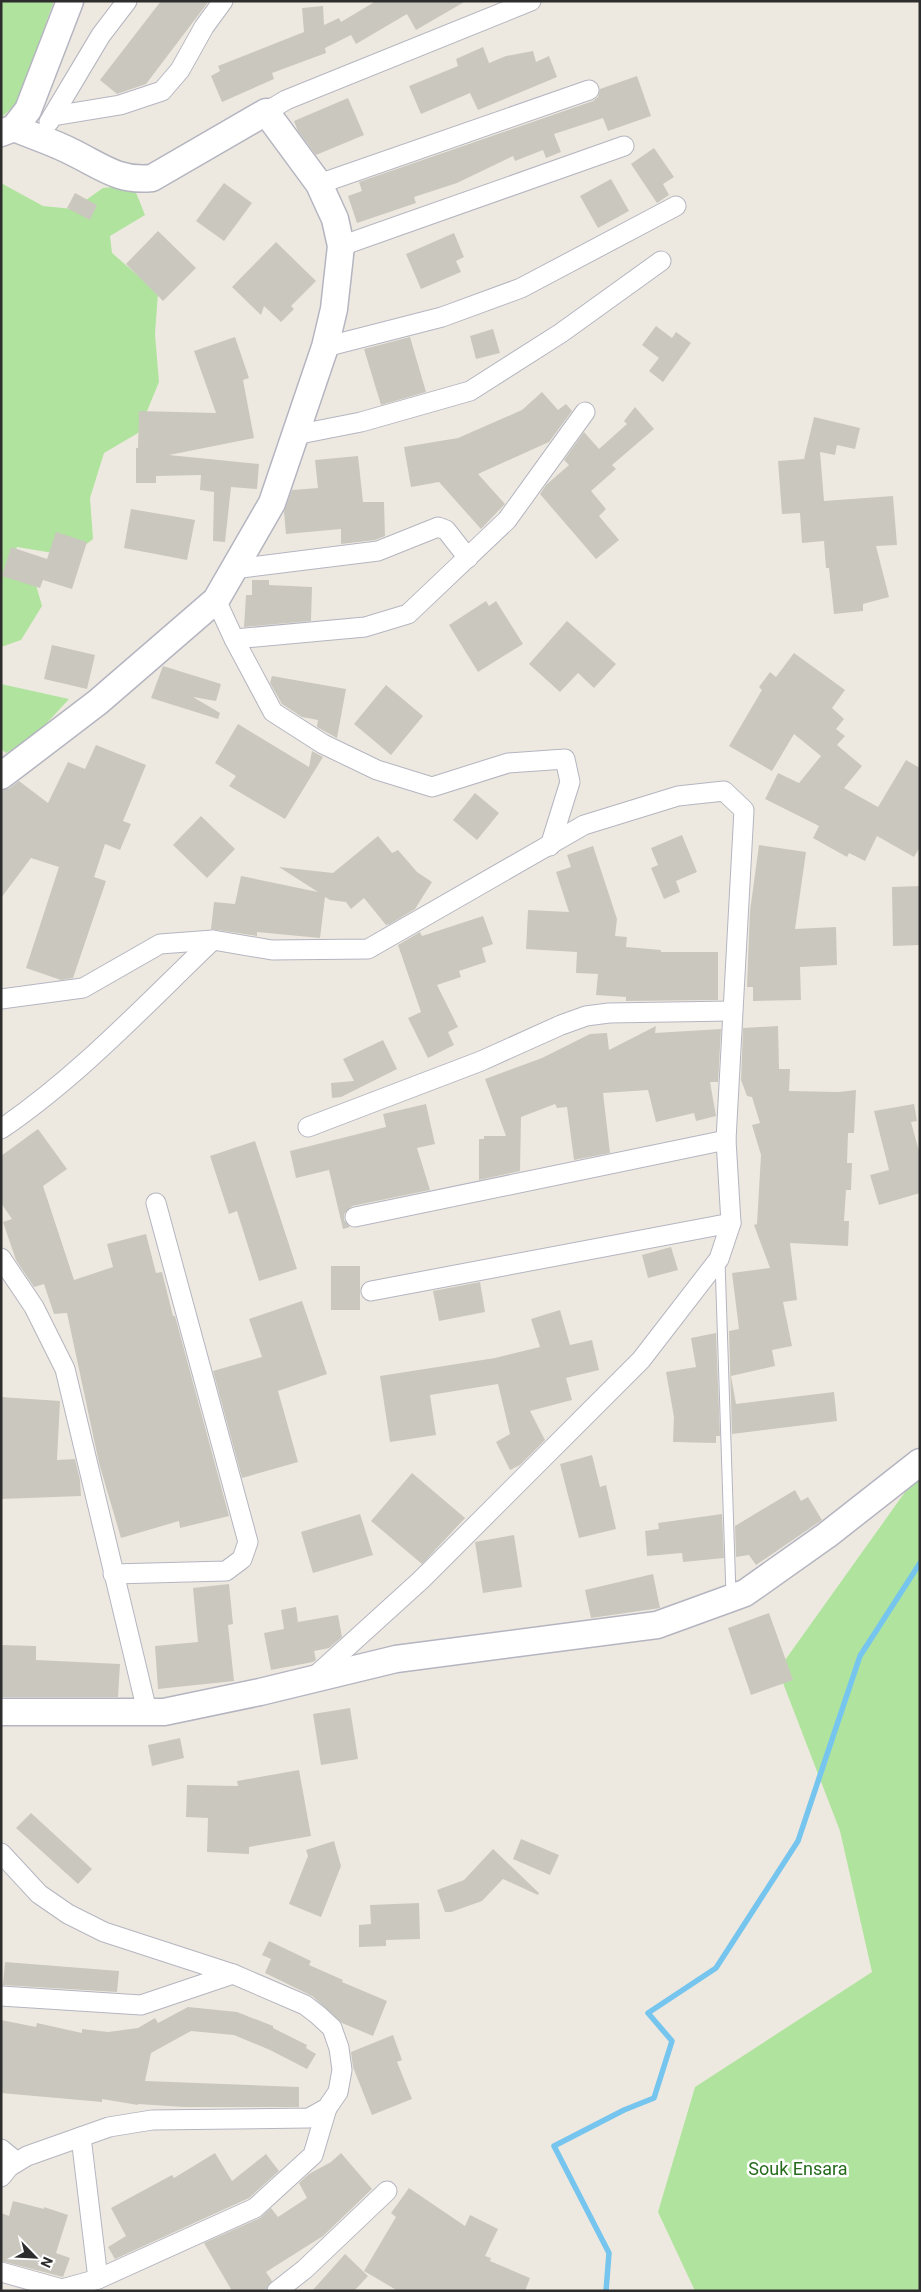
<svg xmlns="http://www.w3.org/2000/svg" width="921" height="2292" font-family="Roboto,sans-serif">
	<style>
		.green { fill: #b0e49e }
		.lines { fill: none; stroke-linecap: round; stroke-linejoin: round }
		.stream { stroke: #76c5ee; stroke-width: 5.5 }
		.building { fill: #cac7bf }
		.lane-casing { stroke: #b4b5c0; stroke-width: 11 }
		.street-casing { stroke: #b4b5c0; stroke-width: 21 }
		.secondary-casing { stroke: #b4b5c0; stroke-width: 29 }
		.lane { stroke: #fff; stroke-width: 9 }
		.street { stroke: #fff; stroke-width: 19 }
		.secondary { stroke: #fff; stroke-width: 26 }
		.labels { text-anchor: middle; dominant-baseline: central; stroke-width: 5; stroke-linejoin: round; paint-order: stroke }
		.park-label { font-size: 18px; fill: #266c1c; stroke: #fff }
	</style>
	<rect width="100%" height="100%" fill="#eee9e0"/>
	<!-- green -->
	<g class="green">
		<path d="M1,1H54L17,103L1,118Z"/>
		<path d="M1,183L43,206L73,209L103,188L133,185L145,215L110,236L112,253L158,293L155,334L159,382L138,433L104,453L90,498L93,539L71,556L17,547L7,577L36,585L42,606L21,640L1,647Z"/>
		<path d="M1,684L69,699L33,738L6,753L1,749Z"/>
		<path d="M920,1471V2291H695L658,2212L695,2087L872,1972L840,1831L778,1670Z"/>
	</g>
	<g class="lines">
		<!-- stream -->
		<path class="stream" d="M606,2291L609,2253L554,2146L624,2110L654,2098L672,2041L648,2013L716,1968L798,1841L860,1656L920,1563"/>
	</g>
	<!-- building -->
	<g class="building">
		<path d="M161,1H209L146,84L117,94L100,80Z"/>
		<path d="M376,1H466L416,30L407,14L356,44L351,35L325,48L326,53L272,73L274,79L222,102L211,76L220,71L218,66L304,32L302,8L323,6L324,25L339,18L341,22Z"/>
		<path d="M483,47L489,63L506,56L533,51L536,62L549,56L557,77L478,110L470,93L421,114L409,86L458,66L456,59Z"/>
		<path d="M637,76L651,116L608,131L603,118L554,134L561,152L546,158L543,150L515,161L513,156L457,183L414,197L416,203L357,223L348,196L362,191L359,182L593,101L598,97L600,89Z"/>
		<path d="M348,98L364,135L316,155L298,131L294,121Z"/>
		<path d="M654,148L674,177L663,184L669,195L657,203L631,164Z"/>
		<path d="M611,179L629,211L598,228L580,196Z"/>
		<path d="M224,183L252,203L224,241L196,221Z"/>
		<path d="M75,193L97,205L90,220L67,208Z"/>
		<path d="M158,231L196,268L163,301L126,264Z"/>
		<path d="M454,233L464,257L456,261L461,272L421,289L406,254Z"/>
		<path d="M276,242L316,281L291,306L294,309L281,322L264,306L261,315L232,287Z"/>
		<path d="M656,326L672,338L676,332L691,343L663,382L649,371L659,358L642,345Z"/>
		<path d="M493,329L500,353L476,359L470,336Z"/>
		<path d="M235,337L249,378L243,380L254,438L169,455L259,464L257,489L231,487L225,542L213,541L214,492L200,490L201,475L156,476V483H136V448H138L139,411L216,413L194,351Z"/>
		<path d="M410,337L426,392L381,405L364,349Z"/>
		<path d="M542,392L558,410L566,404L572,411L549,442L478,474L505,504L481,529L439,482L411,487L404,447L458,438L522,410Z"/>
		<path d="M635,407L654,429L612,465L616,469L591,491L606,509L599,516L619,540L596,559L540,494L546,485L569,465L564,460L584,432L599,449L627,424L624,421Z"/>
		<path d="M814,417L860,428L855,449L837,445L835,455L820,452L824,501L893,496L897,545L876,546L889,597L863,604V611L834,614L829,568H826L824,541L802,543L800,513L782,514L778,461L804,459Z"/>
		<path d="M358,456L363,502H384L385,536L375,540L341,544V529L286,534L284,512L292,490L318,488L315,460Z"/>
		<path d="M131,509L195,520L187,560L124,548Z"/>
		<path d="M56,532L87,542L72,589L43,580L40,588L2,576L11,547L47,559Z"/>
		<path d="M252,580H269V585L312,587L311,621L244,627L246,595H252Z"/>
		<path d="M486,601L489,606L496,601L523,644L478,672L449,625Z"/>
		<path d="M567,621L616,664L594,688L578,673L560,692L529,664Z"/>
		<path d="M52,645L95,655L87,689L44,679Z"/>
		<path d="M794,653L845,690L832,708L844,719L836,729L845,736L837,745L862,766L844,788L878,807L906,760L920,768V847L914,857L877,836L865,861L849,853L847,857L813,838L819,826L765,799L778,773L799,783L821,756L794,734L772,771L729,746L762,690L759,687L770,672L776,677Z"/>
		<path d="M163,666L221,684L216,701L193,697L220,713L218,719L151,698Z"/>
		<path d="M272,676L346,689L337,738L317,727L318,720L302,717L282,704L270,683Z"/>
		<path d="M386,685L423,716L391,755L354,724Z"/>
		<path d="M238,724L309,767L312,751L323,757L285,819L229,786L236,776L215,763Z"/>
		<path d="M96,745L146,765L123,821L131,824L120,850L105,844L94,877L106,881L73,978L61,980L26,968L59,867L31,858L1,898V791L10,788L19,781L48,803L68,762L85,769Z"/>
		<path d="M475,793L499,813L477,840L453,820Z"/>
		<path d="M201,816L235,849L207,878L173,845Z"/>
		<path d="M682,835L697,872L676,881L680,892L664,899L651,868L658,865L651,848Z"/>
		<path d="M378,836L392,853L398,850L417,872L432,882L415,909L390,924L386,925L364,898L351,909L346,902L330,900L325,897L320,938L257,932V936L211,929L214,902L235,904L241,876L318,892L279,867L333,873Z"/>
		<path d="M759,845L806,852L795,929L836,927L837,965L800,967L801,1000L753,1001V987H747L750,911Z"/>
		<path d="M593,846L617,919L615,936L627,937L626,947L661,950V952H718V1000L626,1001V997L596,995L598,974L576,973L577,952L526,949L528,910L569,912L556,872L571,867L567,855Z"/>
		<path d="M920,886V945L893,946L892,887Z"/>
		<path d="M483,916L493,944L482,948L486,962L459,971L461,977L437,985L458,1027L448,1032L454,1045L428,1058L408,1018L421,1012L398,945L420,932L422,936Z"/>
		<path d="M656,1026L655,1033L721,1029L718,1082H710L716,1116L696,1121L694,1113L656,1122L648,1090L603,1093L610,1153L574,1160L567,1107L557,1108L555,1104L521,1117L520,1171L479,1180V1139H484V1136H506L485,1079L542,1058L590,1034L607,1033L609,1050Z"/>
		<path d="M778,1026L779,1069H790L789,1091L839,1092L856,1090L854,1133H848L847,1163H852L851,1190H846L844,1221H849L848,1246L790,1243L797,1300L783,1302L792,1346L772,1350L775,1366L731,1376L736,1404L834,1392L837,1421L732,1434L729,1331L739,1329L732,1273L770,1268L754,1225L757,1224L761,1155L752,1125L760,1123L752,1097L747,1096L741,1080L743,1028Z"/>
		<path d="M383,1040L397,1069L341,1097L332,1098L331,1083L354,1081L343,1059Z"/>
		<path d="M426,1104L435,1144L417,1148L430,1190L352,1206L344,1214V1220L350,1227L343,1229L329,1170L296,1178L290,1151L386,1127L383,1114Z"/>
		<path d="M914,1104L917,1121L911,1122L920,1155V1193L879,1205L870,1175L889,1170L874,1111Z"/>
		<path d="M38,1129L67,1169L43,1186L74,1280L113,1267L107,1244L146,1234L156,1273L162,1272L173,1316H175L229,1516L180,1528L179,1521L121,1538L99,1463L67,1313L54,1314L44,1284L34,1287L16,1260L3,1222L12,1219L1,1203V1156Z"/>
		<path d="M255,1141L297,1269L259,1281L237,1211L229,1214L210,1156Z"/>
		<path d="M671,1247L678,1270L648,1278L642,1255Z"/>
		<rect x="331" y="1266" width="29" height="44"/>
		<path d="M480,1282L485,1312L439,1321L433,1291Z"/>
		<path d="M302,1301L327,1374L278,1391L298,1462L242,1478L213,1371L262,1357L249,1319Z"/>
		<path d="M560,1310L570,1345L592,1340L599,1370L566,1378L572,1400L530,1411L545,1440L520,1465L510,1470L496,1442L510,1434L498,1384L430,1395L436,1435L390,1442L380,1376L495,1358L540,1347L531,1319Z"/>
		<path d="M716,1333L720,1436H716V1443L673,1442L674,1417L666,1372L696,1367L691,1338Z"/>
		<path d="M1,1397L60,1401L57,1460L75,1459L80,1480L81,1496L1,1499Z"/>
		<path d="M592,1455L600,1487L606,1485L616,1529L579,1538L560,1464Z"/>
		<path d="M412,1473L465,1518L422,1564L371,1521Z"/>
		<path d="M795,1490L801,1501L808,1497L822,1520L756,1565L749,1555L736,1557L735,1526Z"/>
		<path d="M360,1514L373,1555L313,1573L301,1532Z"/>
		<path d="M722,1514L724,1558L683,1562L682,1553L647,1556L645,1531L659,1529L658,1523Z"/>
		<path d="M514,1535L522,1587L483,1593L475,1542Z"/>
		<path d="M653,1574L660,1608L591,1618L585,1590Z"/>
		<path d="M229,1584L233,1624L228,1625L234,1681L158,1689L155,1646L198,1642L193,1588Z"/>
		<path d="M296,1607L298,1622L338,1615L342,1637L329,1648L314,1651L316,1660L313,1662L271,1670L264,1633L284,1629L281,1610Z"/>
		<path d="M769,1613L793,1680L751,1695L728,1628Z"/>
		<path d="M1,1645L36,1646V1660L120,1664L118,1697H1Z"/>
		<path d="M350,1708L358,1759L321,1765L313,1714Z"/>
		<path d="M180,1738L184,1758L152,1766L148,1745Z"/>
		<path d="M299,1770L311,1836L249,1847V1854L207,1852L208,1818L186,1817L187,1785L238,1786L237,1781Z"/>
		<path d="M31,1813L92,1869L78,1884L16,1828Z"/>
		<path d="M521,1839L559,1855L550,1875L513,1859Z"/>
		<path d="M334,1841L341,1866L321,1917L289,1904L308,1856L306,1850Z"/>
		<path d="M493,1849L539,1893L538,1895L503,1879L482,1901L451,1912H445L437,1890L464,1880Z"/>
		<path d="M419,1903L420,1939L386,1940V1946L359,1947V1925L371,1924L370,1905Z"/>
		<path d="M269,1941L311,1961L309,1965L343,1980L342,1982L387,2001L373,2036L342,2023L312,1996L265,1973L271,1959L262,1955Z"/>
		<path d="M5,1962L119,1971L117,1992L3,1985Z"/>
		<path d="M188,2007L237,2012L273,2026V2028L307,2045L306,2048L316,2054L307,2069L270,2050L234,2035L191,2031L151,2053L145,2081L299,2087V2107H184L138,2104V2105L102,2099V2102L1,2093V2020L36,2027L37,2023L82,2033V2029L108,2032L138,2028L155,2018L158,2023Z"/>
		<path d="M393,2035L402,2060L397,2062L412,2099L372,2115L353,2067L351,2052Z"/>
		<path d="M215,2153L232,2181L266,2154L279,2171L249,2198L115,2259L108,2247L126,2236L111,2208L172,2175L174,2178Z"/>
		<path d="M341,2153L372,2189L323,2236L266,2272L272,2281L266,2290L232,2291L204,2243L260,2218L271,2208L278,2217L307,2198L299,2183L309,2174L331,2162Z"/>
		<path d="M409,2188L465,2226L470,2215L498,2229L485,2256L491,2258L490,2261L530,2278L525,2291H398L364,2271L396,2217L391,2213Z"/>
		<path d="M13,2201L44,2209V2207L68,2215L56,2253L70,2258L63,2277L1,2261V2213L9,2216Z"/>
		<path d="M345,2254L368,2276L354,2291H312Z"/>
	</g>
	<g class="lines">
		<defs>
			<path id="lane" d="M720,1261L731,1595"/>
			<g id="street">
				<path d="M266,112L286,100L531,1"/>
				<path d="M53,116L120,105L162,91L180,70L204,27L223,1"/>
				<path d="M49,122L101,35L127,1"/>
				<path d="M319,184L589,90"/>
				<path d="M341,246L624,146"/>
				<path d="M325,347L442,317L521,288L676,206"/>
				<path d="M295,435L361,422L470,391L561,333L661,261"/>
				<path d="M234,569L378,551L438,527L446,530L468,558"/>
				<path d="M216,600L234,639L273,712L323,744L377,770L432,787L508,763L565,759L570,782L550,846"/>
				<path d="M234,639L365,627L408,614L507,520L585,412"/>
				<path d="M1,999L83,988L160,944L213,940L272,950L368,949L584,825L678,796L724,791L744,810L726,1140L731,1223L719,1259L641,1360L421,1580L313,1678"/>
				<path d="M308,1127L481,1061L561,1025L586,1016L609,1013L732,1011"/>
				<path d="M1,1129C79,1076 145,1005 213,940"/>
				<path d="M355,1217L726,1140"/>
				<path d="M1,1258L34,1307L65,1369L147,1711"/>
				<path d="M371,1291L731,1223"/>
				<path d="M113,1574L226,1571L242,1559L248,1542L156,1203"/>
				<path d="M1,1853L39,1894L68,1914L104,1932L233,1974L305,2005L318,2015L332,2028L339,2048L342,2070L338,2092L327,2108L309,2118L152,2120L109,2127L27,2156L9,2167L1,2177"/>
				<path d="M1,1996L141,2005L233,1974"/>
				<path d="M81,2137L98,2279"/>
				<path d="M1,2149L17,2162"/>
				<path d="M1,2272L62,2289L98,2279L255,2208L313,2155L327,2108"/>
				<path d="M277,2291L305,2269L387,2191"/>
			</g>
			<g id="secondary">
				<path d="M1,133L14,128L28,110L70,1"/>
				<path d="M1,776L98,702L216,600L272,503L325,347L334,309L341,246L335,219L319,184L266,112L152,178C119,182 101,166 72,152C53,142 33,136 14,128"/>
				<path d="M1,1712H164L260,1692L396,1659L657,1625L745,1593L827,1535L920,1462"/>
			</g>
		</defs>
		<!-- lane casing -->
		<use href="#lane" class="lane-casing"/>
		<!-- street casing -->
		<use href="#street" class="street-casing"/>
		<!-- secondary casing -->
		<use href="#secondary" class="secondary-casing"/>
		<!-- lane -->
		<use href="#lane" class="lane"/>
		<!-- street -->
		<use href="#street" class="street"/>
		<!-- secondary -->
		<use href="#secondary" class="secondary"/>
	</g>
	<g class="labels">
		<!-- park labels -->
		<g class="park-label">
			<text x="798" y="2168">Souk Ensara</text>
		</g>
	</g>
	<!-- border -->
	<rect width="921" height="2292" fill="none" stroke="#2d2d2d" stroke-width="5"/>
	<!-- north arrow -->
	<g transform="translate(35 2257) rotate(114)" stroke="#ffffff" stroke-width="4" paint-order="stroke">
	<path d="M0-4L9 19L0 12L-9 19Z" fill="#2d2d2d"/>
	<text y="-8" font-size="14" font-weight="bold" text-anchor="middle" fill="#2d2d2d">N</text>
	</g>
</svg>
